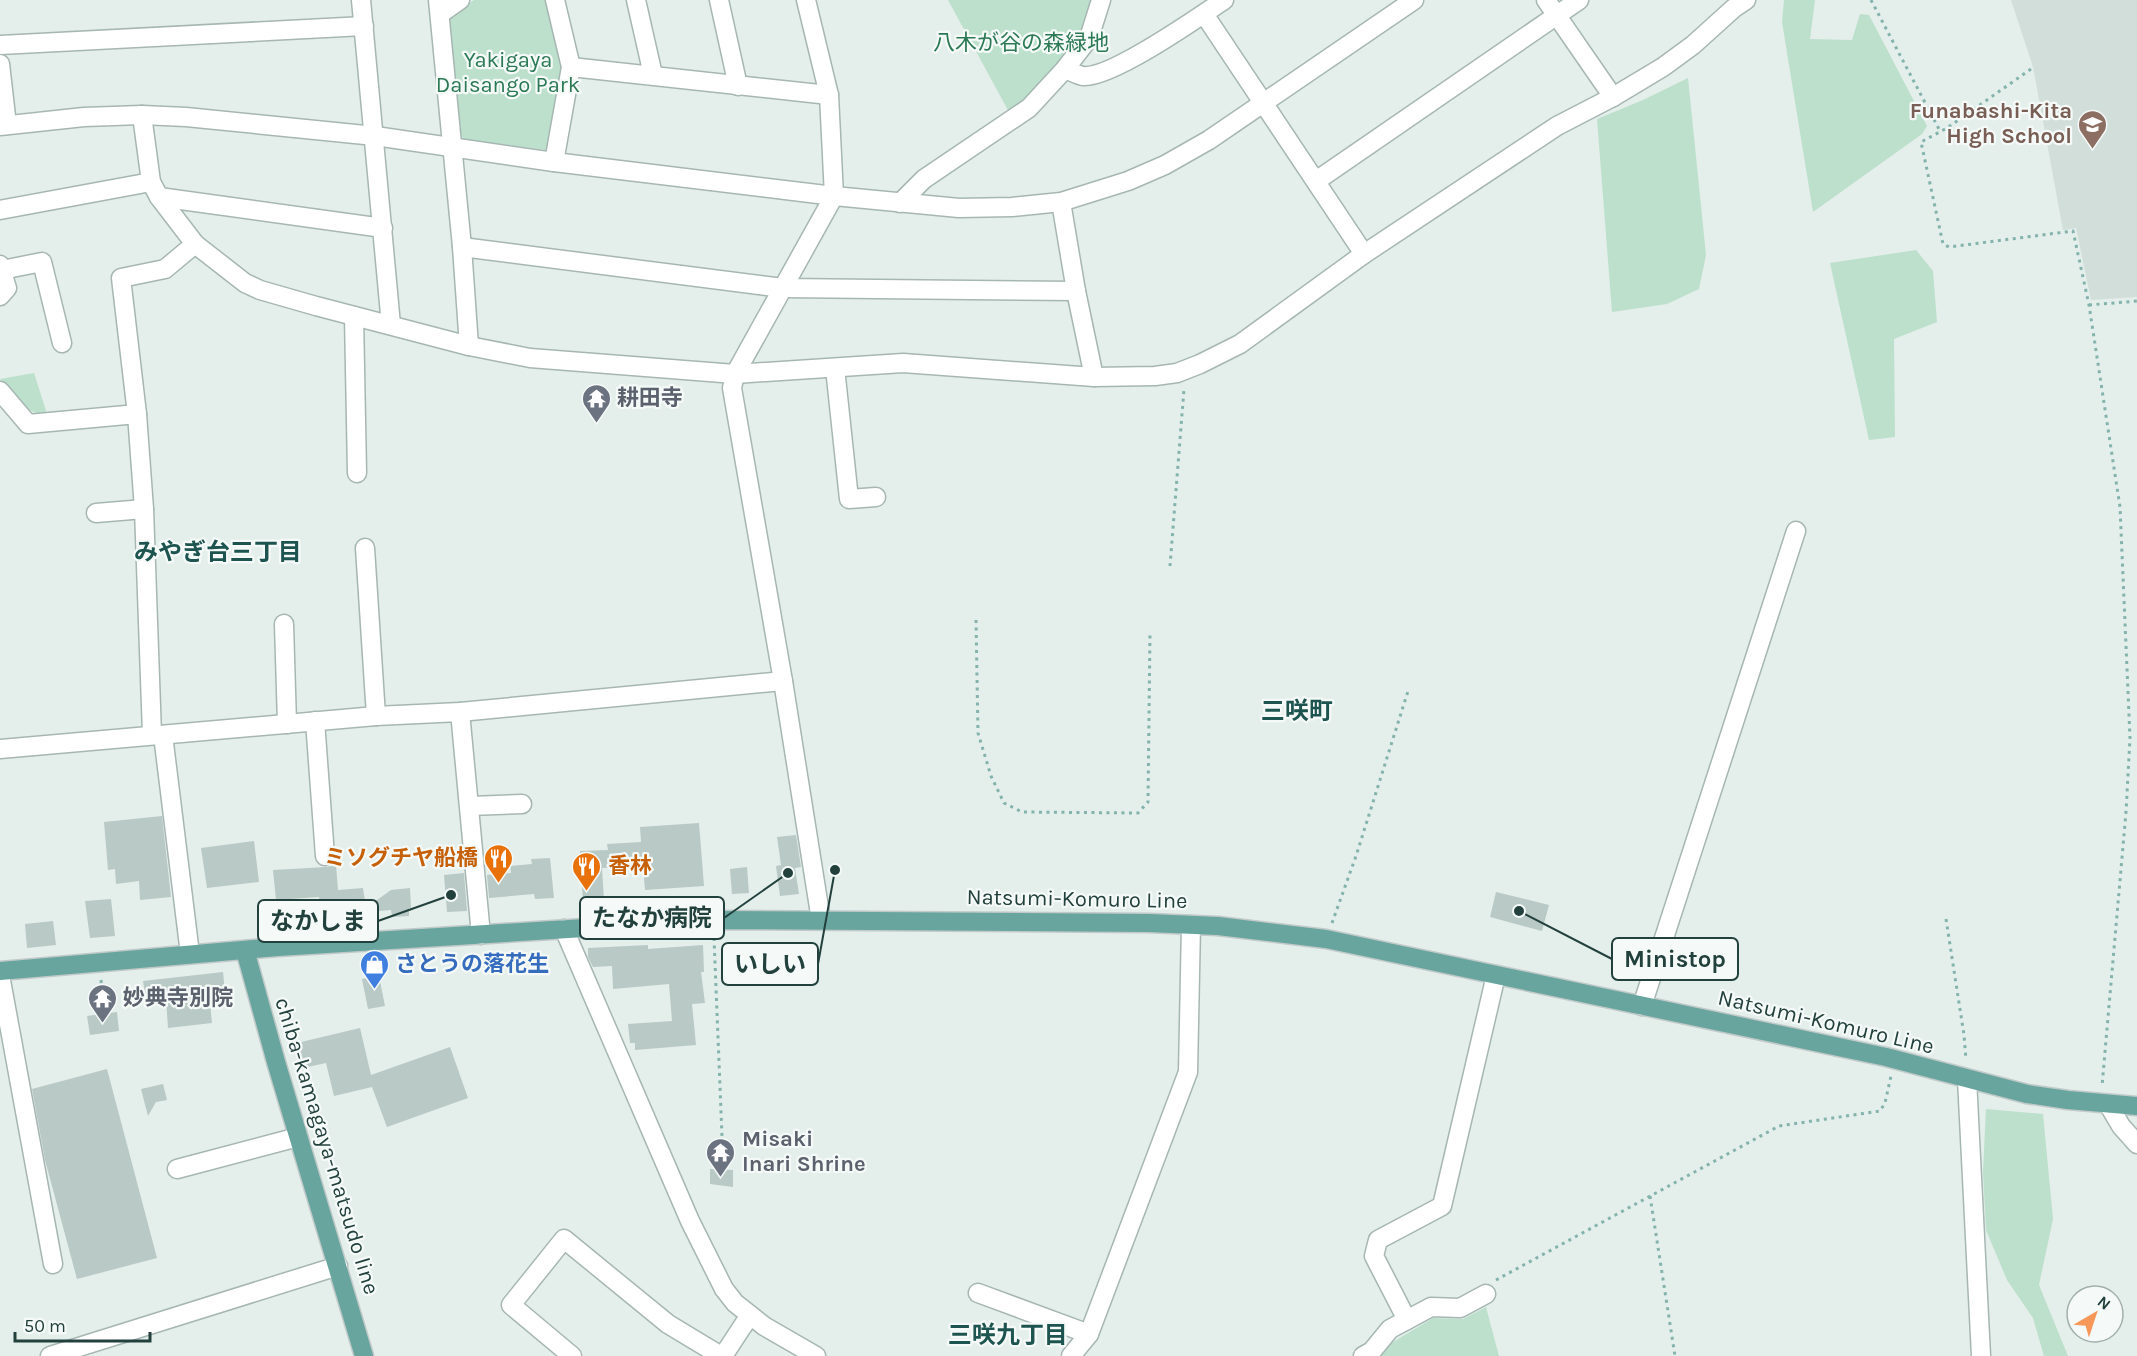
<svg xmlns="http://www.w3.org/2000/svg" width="2137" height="1356" font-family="Karla,'Noto Sans JP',sans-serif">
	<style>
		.built { fill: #d2deda }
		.green { fill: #bce0cb }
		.building { fill: #b9c9c5 }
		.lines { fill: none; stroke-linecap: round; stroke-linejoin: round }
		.minor-casing { stroke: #a6b7b3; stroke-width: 21 }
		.major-casing { stroke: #c1cac9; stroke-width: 21 }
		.path { stroke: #83b3ab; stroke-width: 3; stroke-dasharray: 3 4.5; stroke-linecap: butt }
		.minor { stroke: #fff; stroke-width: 18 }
		.major { stroke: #67a59e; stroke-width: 18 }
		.labels { text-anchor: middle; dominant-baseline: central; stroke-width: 4.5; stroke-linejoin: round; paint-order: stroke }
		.park-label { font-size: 22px; fill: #2b7955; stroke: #f5faf8 }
		.education-label { font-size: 22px; font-weight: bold; fill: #785e54; stroke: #f5faf8; text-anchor: end }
		.worship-label { font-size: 22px; font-weight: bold; fill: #5b616d; stroke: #f5faf8; text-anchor: start }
		.food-label { font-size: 22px; font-weight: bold; fill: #c56008; stroke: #f5faf8; text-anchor: end }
		.street-label { font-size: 22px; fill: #22413d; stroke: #f5faf8 }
		.shop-label { font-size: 22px; font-weight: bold; fill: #366cbe; stroke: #f5faf8; text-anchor: start }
		.neighbourhood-label { font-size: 24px; font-weight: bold; fill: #1d544f; stroke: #f5faf8 }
		.leader { fill: none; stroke: #22413d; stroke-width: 2 }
		.callout-dot { fill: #22413d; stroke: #f5faf8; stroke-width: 2 }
		.callout { fill: #f5faf8; stroke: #22413d; stroke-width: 2 }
		.callout-label { font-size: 24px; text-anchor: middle; font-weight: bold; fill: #22413d }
	</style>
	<rect width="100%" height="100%" fill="#e4eeeb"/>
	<!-- built -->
	<path class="built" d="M2011,0H2137V297L2091,300L2076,228L2063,230L2033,67Z"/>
	<!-- green -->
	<g class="green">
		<path d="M474,0H549L564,72L553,143L546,150L464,140L459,131L447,19Z"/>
		<path d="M948,0H1094C1090,36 1038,92 1009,112Z"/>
		<path d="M1784,0H1815L1810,39L1852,40L1860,14L1869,15L1927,126L1922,134L1813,212L1782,22Z"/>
		<path d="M1688,78L1706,255L1699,289L1667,304L1612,312L1597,119L1643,100Z"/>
		<path d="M1916,250L1933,271L1937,322L1894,339L1895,437L1869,440L1830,263Z"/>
		<path d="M34,373L47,414C25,415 14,395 0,379Z"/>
		<path d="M1986,1109L2043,1114L2053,1219L2039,1285L2068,1356H2044L2033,1318L2007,1280L1986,1230L1983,1172Z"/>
		<path d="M1486,1307L1499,1356H1381L1383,1348L1433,1318L1463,1319Z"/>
	</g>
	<!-- building -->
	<g class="building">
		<path d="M162,816L171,897L140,900L139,881L116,884L115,869L108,870L104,822Z"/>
		<path d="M699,823L704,886L645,890L643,866L602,868L604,901L583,902L580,851L608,850L607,844L641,842L640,827Z"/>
		<path d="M796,835L801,867L795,868L799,894L780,896L776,866L781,865L777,837Z"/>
		<path d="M254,841L259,882L207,888L201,848Z"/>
		<path d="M550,858L554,898L535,899L534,894L489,898L487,875L511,873L510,866L532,864L531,859Z"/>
		<path d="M336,865L338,890L363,888L366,908L391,890L410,888L411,908H409V916L392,917L391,910L321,916L319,897L276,900L273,870L326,867Z"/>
		<path d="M747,867L749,893L732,894L730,869Z"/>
		<path d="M464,873L467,911L447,912L444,875Z"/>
		<path d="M1496,892L1549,905L1542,931L1490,917Z"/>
		<path d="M111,899L115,936L90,938L85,901Z"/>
		<path d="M53,921L56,945L27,948L25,924Z"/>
		<path d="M648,945V949L703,945L704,972H701L705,1003L692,1004L696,1045L635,1050V1043H630L628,1024L672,1021L669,984L613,989L612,966L593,967L588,957V948Z"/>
		<path d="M223,972L225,992L209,994L212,1023L168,1028L166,999L146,1001L143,981Z"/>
		<path d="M379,976L385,1006L368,1009L362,979Z"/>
		<path d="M117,1012L119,1031L90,1035L87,1016Z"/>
		<path d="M360,1028L371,1075L450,1047L468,1098L387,1127L372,1087L334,1096L326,1063L303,1068L297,1043Z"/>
		<path d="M107,1069L157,1258L77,1279L45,1160L32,1089Z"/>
		<path d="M163,1084L167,1100L156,1102L148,1116L141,1089Z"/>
		<path d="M710,1169L733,1170V1187L710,1184Z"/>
	</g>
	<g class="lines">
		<defs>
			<g id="minor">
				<path d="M361,0L391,325"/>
				<path d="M438,0L462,247L469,346"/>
				<path d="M636,0L653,75"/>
				<path d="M719,0L738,86"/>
				<path d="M806,0L829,95L834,196L735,374L732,388L783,681L821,920"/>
				<path d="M1546,0L1613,97"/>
				<path d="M440,14L460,0"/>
				<path d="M1204,14L1364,254"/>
				<path d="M0,45L364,26"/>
				<path d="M0,64L7,125"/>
				<path d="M571,67L829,95"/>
				<path d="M1065,69C1071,71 1077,75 1083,76C1110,79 1199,17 1224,0"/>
				<path d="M142,115L151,182L159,197L195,244L245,283L260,290L316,306L469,346L530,358L735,374L903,363L1094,377L1155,376L1177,373L1200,364L1240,344L1364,254L1557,126L1613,97L1663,67L1693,45L1734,8L1746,0"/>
				<path d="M0,126L84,117L142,115L186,117L375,136L554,162L834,196L959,208L1012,207L1061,202L1128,181L1165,165L1209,140L1414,0"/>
				<path d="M554,162L571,67L555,0"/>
				<path d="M1316,181L1579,0"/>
				<path d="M159,197L383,228"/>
				<path d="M1061,202L1076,291L1094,377"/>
				<path d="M900,203L924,179L1029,108L1065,69L1089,38L1101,0"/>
				<path d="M0,210L151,182"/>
				<path d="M462,247L783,288L1076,291"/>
				<path d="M0,265L7,288L0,296"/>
				<path d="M2,270L42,262L62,343"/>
				<path d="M354,316L357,473"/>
				<path d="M835,368L849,499L876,497"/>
				<path d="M0,391L28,424L137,414"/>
				<path d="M96,513L144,509"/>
				<path d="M365,548L376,716"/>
				<path d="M284,624L287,724"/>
				<path d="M460,712L481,935"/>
				<path d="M315,721L325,856"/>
				<path d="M152,735L144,509L137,414L121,278L165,269L195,244"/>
				<path d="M163,735L190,954"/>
				<path d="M0,749L376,716L460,712L783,681"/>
				<path d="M470,806L522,804"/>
				<path d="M564,929L690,1221L724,1289L735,1303L764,1326L816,1356"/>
				<path d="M0,975L53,1264"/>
				<path d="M1642,1006L1796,531"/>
				<path d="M1967,1079L1981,1356"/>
				<path d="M2108,1104L2121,1126L2137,1144"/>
				<path d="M177,1169L298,1137"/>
				<path d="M978,1293L1089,1334"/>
				<path d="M1407,1320L1374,1256L1378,1240L1442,1206L1496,975"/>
				<path d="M50,1356L338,1266"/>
				<path d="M572,1356L511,1305L564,1239L668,1324L721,1356"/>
				<path d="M723,1356L750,1315"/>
				<path d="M1071,1356L1089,1334L1188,1072L1191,925"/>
				<path d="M1363,1356L1372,1351L1390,1329L1431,1307L1460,1308L1486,1294"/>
			</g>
			<g id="major">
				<path d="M245,950L276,1062L364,1356"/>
				<path d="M0,971L278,947L714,920L1149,923L1218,926L1326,939L1886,1057L2027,1094L2068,1100L2137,1106"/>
			</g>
		</defs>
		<!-- minor casing -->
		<use href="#minor" class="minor-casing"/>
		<!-- major casing -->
		<use href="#major" class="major-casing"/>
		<!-- path -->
		<g class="path">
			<path d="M1871,0L1940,131"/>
			<path d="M2031,69L1947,128L1921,142L1943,244L1949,247L2073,231L2089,305L2120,507L2130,738L2126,812L2102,1086"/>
			<path d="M2089,305L2137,301"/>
			<path d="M1170,566L1184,389"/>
			<path d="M976,620L978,733L991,776L1004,803L1022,812L1138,813L1148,802L1150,632"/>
			<path d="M1946,919L1964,1035L1966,1060"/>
			<path d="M1332,923L1356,856L1409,688"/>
			<path d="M714,938L723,1161"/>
			<path d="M101,980L104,1010"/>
			<path d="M1650,1196L1675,1356"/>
			<path d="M1496,1280L1779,1126L1880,1111L1885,1103L1891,1076"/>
		</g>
		<!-- minor -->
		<use href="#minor" class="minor"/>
		<!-- major -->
		<use href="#major" class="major"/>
	</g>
	<!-- icons -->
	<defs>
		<symbol id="school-pin" viewBox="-11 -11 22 30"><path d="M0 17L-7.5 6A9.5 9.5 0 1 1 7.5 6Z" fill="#8d6e63" stroke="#f5faf8"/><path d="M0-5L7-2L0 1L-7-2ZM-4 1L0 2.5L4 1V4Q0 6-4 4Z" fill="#fff"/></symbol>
		<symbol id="temple-pin" viewBox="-11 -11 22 30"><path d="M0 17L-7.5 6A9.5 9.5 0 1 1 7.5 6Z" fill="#6b7280" stroke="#f5faf8"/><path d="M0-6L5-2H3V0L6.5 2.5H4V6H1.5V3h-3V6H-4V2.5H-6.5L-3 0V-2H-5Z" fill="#fff"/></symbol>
		<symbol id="restaurant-pin" viewBox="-11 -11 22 30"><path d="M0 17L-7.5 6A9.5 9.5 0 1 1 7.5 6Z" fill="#e8710a" stroke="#f5faf8"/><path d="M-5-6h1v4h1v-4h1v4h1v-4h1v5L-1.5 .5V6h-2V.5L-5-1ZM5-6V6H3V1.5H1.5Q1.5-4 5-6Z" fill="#fff"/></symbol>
		<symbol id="shop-pin" viewBox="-11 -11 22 30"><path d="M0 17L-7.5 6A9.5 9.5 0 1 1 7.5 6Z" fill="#3f7fe0" stroke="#f5faf8"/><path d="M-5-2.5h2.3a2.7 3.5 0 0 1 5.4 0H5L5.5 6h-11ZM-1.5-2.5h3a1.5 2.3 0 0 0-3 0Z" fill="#fff"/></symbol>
	</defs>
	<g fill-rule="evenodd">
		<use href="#school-pin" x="2076" y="108" width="33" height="45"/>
		<use href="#temple-pin" x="580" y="382" width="33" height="45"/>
		<use href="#restaurant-pin" x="482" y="842" width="33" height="45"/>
		<use href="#restaurant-pin" x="570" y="850" width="33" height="45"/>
		<use href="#shop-pin" x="358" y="948" width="33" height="45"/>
		<use href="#temple-pin" x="86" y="982" width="33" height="45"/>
		<use href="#temple-pin" x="704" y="1136" width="33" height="45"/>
	</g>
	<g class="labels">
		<!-- park labels -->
		<g class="park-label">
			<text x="1021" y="43">八木が谷の森緑地</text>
			<text x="508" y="60">Yakigaya<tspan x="508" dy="25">Daisango Park</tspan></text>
		</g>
		<!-- education labels -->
		<g class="education-label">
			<text x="2072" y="111">Funabashi-Kita<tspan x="2072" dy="25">High School</tspan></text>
		</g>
		<!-- worship labels -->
		<g class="worship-label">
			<text x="617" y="398">耕田寺</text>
			<text x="123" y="998">妙典寺別院</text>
			<text x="742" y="1139">Misaki<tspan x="742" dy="25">Inari Shrine</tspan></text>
		</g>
		<!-- food labels -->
		<g class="food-label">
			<text x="478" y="858">ミソグチヤ船橋</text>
			<text x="608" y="866" text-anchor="start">香林</text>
		</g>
		<!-- street labels -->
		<g class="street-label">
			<text transform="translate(1077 899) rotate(1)">Natsumi-Komuro Line</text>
			<text transform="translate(1826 1022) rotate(13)">Natsumi-Komuro Line</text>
			<text transform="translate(327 1146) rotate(73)">chiba-kamagaya-matsudo line</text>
		</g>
		<!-- shop labels -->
		<g class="shop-label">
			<text x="395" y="964">さとうの落花生</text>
		</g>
		<!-- neighbourhood labels -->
		<g class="neighbourhood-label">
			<text x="218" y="552">みやぎ台三丁目</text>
			<text x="1297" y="711">三咲町</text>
			<text x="1008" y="1335">三咲九丁目</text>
		</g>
	</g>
	<!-- callouts -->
	<path class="leader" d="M788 873L724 918M451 895L378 921M1519 911L1612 959M835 870L818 964"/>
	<g class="callout-dot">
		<circle cx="788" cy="873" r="6"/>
		<circle cx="451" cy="895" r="6"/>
		<circle cx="1519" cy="911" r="6"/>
		<circle cx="835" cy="870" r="6"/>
	</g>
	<g class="callout">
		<rect x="580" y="897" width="144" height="42" rx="6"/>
		<rect x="258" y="900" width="120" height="42" rx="6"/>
		<rect x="1612" y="938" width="126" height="42" rx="6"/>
		<rect x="722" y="943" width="96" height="42" rx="6"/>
	</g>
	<g class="callout-label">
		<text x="652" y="926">たなか病院</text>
		<text x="318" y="929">なかしま</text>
		<text x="1675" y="967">Ministop</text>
		<text x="770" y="972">いしい</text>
	</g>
	<!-- north arrow -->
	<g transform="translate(2095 1314) rotate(39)"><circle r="28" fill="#f5faf8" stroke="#a1b0ad" stroke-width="1.5"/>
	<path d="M0-4.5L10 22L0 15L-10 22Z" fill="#f7985a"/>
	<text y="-9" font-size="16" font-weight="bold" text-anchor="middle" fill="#22413d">N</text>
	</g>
	<!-- scale -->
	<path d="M15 1332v9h135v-9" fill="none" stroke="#22413d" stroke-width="3"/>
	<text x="24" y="1332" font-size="18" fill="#22413d" stroke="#f5faf8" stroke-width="4.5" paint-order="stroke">50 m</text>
</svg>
